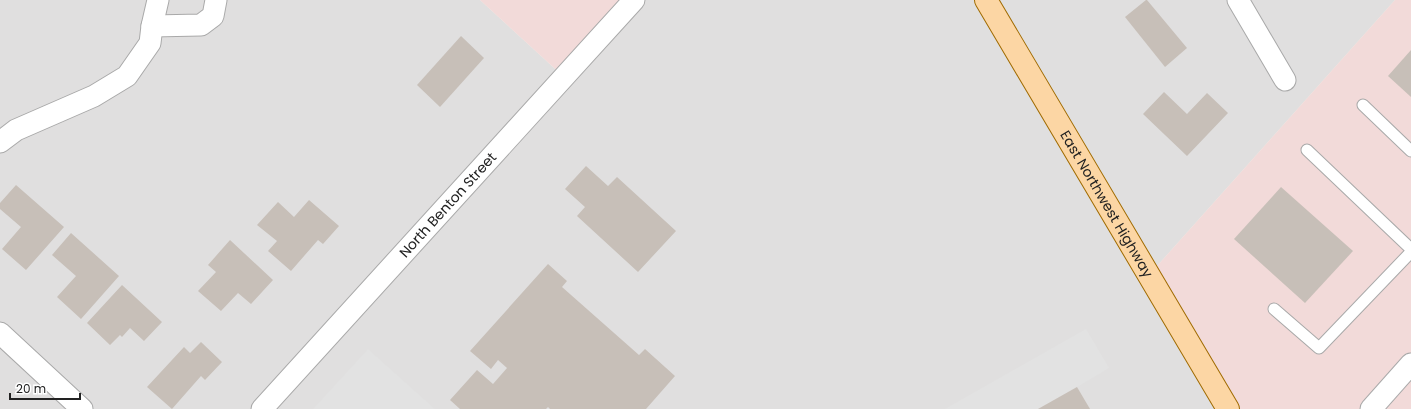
<svg xmlns="http://www.w3.org/2000/svg" width="1411" height="409" font-family="Poppins,sans-serif">
	<style>
		.residential { fill: #e0dfdf }
		.commercial { fill: #f2dad9 }
		.parking { fill: #e2e2e2 }
		.building { fill: #c7bfb8 }
		.lines { fill: none; stroke-linecap: round; stroke-linejoin: round }
		.lane-casing { stroke: #a9a9a9; stroke-width: 13 }
		.street-casing { stroke: #a9a9a9; stroke-width: 23 }
		.primary-casing { stroke: #a06b00; stroke-width: 24 }
		.lane { stroke: #fff; stroke-width: 11 }
		.street { stroke: #fff; stroke-width: 21 }
		.primary { stroke: #fcd6a4; stroke-width: 22 }
		.labels { text-anchor: middle; dominant-baseline: central; stroke-width: 3.5; stroke-linejoin: round; paint-order: stroke }
		.street-label { font-size: 14px; fill: #222; stroke: #fff }
	</style>
	<rect width="100%" height="100%" fill="#f2efe9"/>
	<!-- residential -->
	<path class="residential" d="M0,0H480L564,77L634,0H1395L1149,275L1228,409H0Z"/>
	<!-- commercial -->
	<g class="commercial">
		<path d="M480,0H634L564,77Z"/>
		<path d="M1395,0H1411V409H1228L1149,275Z"/>
	</g>
	<!-- parking -->
	<g class="parking">
		<path d="M1086,329L1109,368L1077,387L1038,409H945Z"/>
		<path d="M368,349L435,409H313Z"/>
	</g>
	<!-- building -->
	<g class="building">
		<path d="M1146,0H1147L1187,48L1165,67L1125,17Z"/>
		<path d="M461,36L484,58L440,107L417,85Z"/>
		<path d="M1411,50V97L1388,76Z"/>
		<path d="M1164,92L1187,114L1207,93L1228,113L1187,156L1143,114Z"/>
		<path d="M586,166L608,186L617,177L676,231L638,272L577,216L585,207L565,189Z"/>
		<path d="M16,185L64,227L26,270L2,249L21,227L0,209V203Z"/>
		<path d="M1281,187L1353,251L1305,303L1234,239Z"/>
		<path d="M309,200L339,226L323,244L318,240L291,271L268,251L277,241L257,225L278,202L294,217Z"/>
		<path d="M71,233L119,276L81,319L57,297L76,276L52,255Z"/>
		<path d="M230,240L273,280L251,304L238,293L221,311L198,291L216,272L208,265Z"/>
		<path d="M548,264L567,281L562,287L639,355L645,349L675,376L646,409H550L548,407L546,409H460L450,400L477,370L493,384L507,368L498,360L491,369L470,351Z"/>
		<path d="M122,285L162,322L144,341L130,328L122,337L120,335L110,345L87,323Z"/>
		<path d="M201,342L222,362L205,380L201,376L172,409L147,387L184,347L190,353Z"/>
		<path d="M1077,387L1090,409H1038Z"/>
	</g>
	<g class="lines">
		<defs>
			<g id="lane">
				<path d="M1363,105L1411,151"/>
				<path d="M1307,150L1411,249"/>
				<path d="M1274,309L1319,348L1411,252"/>
			</g>
			<g id="street">
				<path d="M1238,0L1285,80"/>
				<path d="M152,26L201,25L213,16L216,0"/>
				<path d="M0,142L16,130L94,96L127,76L150,43L152,26L158,0"/>
				<path d="M0,333L82,409"/>
				<path id="s1" d="M262,409L634,0"/>
				<path d="M1371,409L1411,364"/>
			</g>
			<g id="primary">
				<path id="s2" d="M986,0L1228,409"/>
			</g>
		</defs>
		<!-- lane casing -->
		<use href="#lane" class="lane-casing"/>
		<!-- street casing -->
		<use href="#street" class="street-casing"/>
		<!-- primary casing -->
		<use href="#primary" class="primary-casing"/>
		<!-- lane -->
		<use href="#lane" class="lane"/>
		<!-- street -->
		<use href="#street" class="street"/>
		<!-- primary -->
		<use href="#primary" class="primary"/>
	</g>
	<g class="labels">
		<!-- street labels -->
		<g class="street-label">
			<text stroke="none"><textPath href="#s2" startOffset="237">East Northwest Highway</textPath></text>
			<text stroke="none"><textPath href="#s1" startOffset="276">North Benton Street</textPath></text>
		</g>
	</g>
	<!-- scale -->
	<path d="M10 393v6h70v-6" fill="none" stroke="#222222" stroke-width="2"/>
	<text x="16" y="393" font-size="12" fill="#222222" stroke="#ffffff" stroke-width="3" paint-order="stroke">20 m</text>
</svg>
